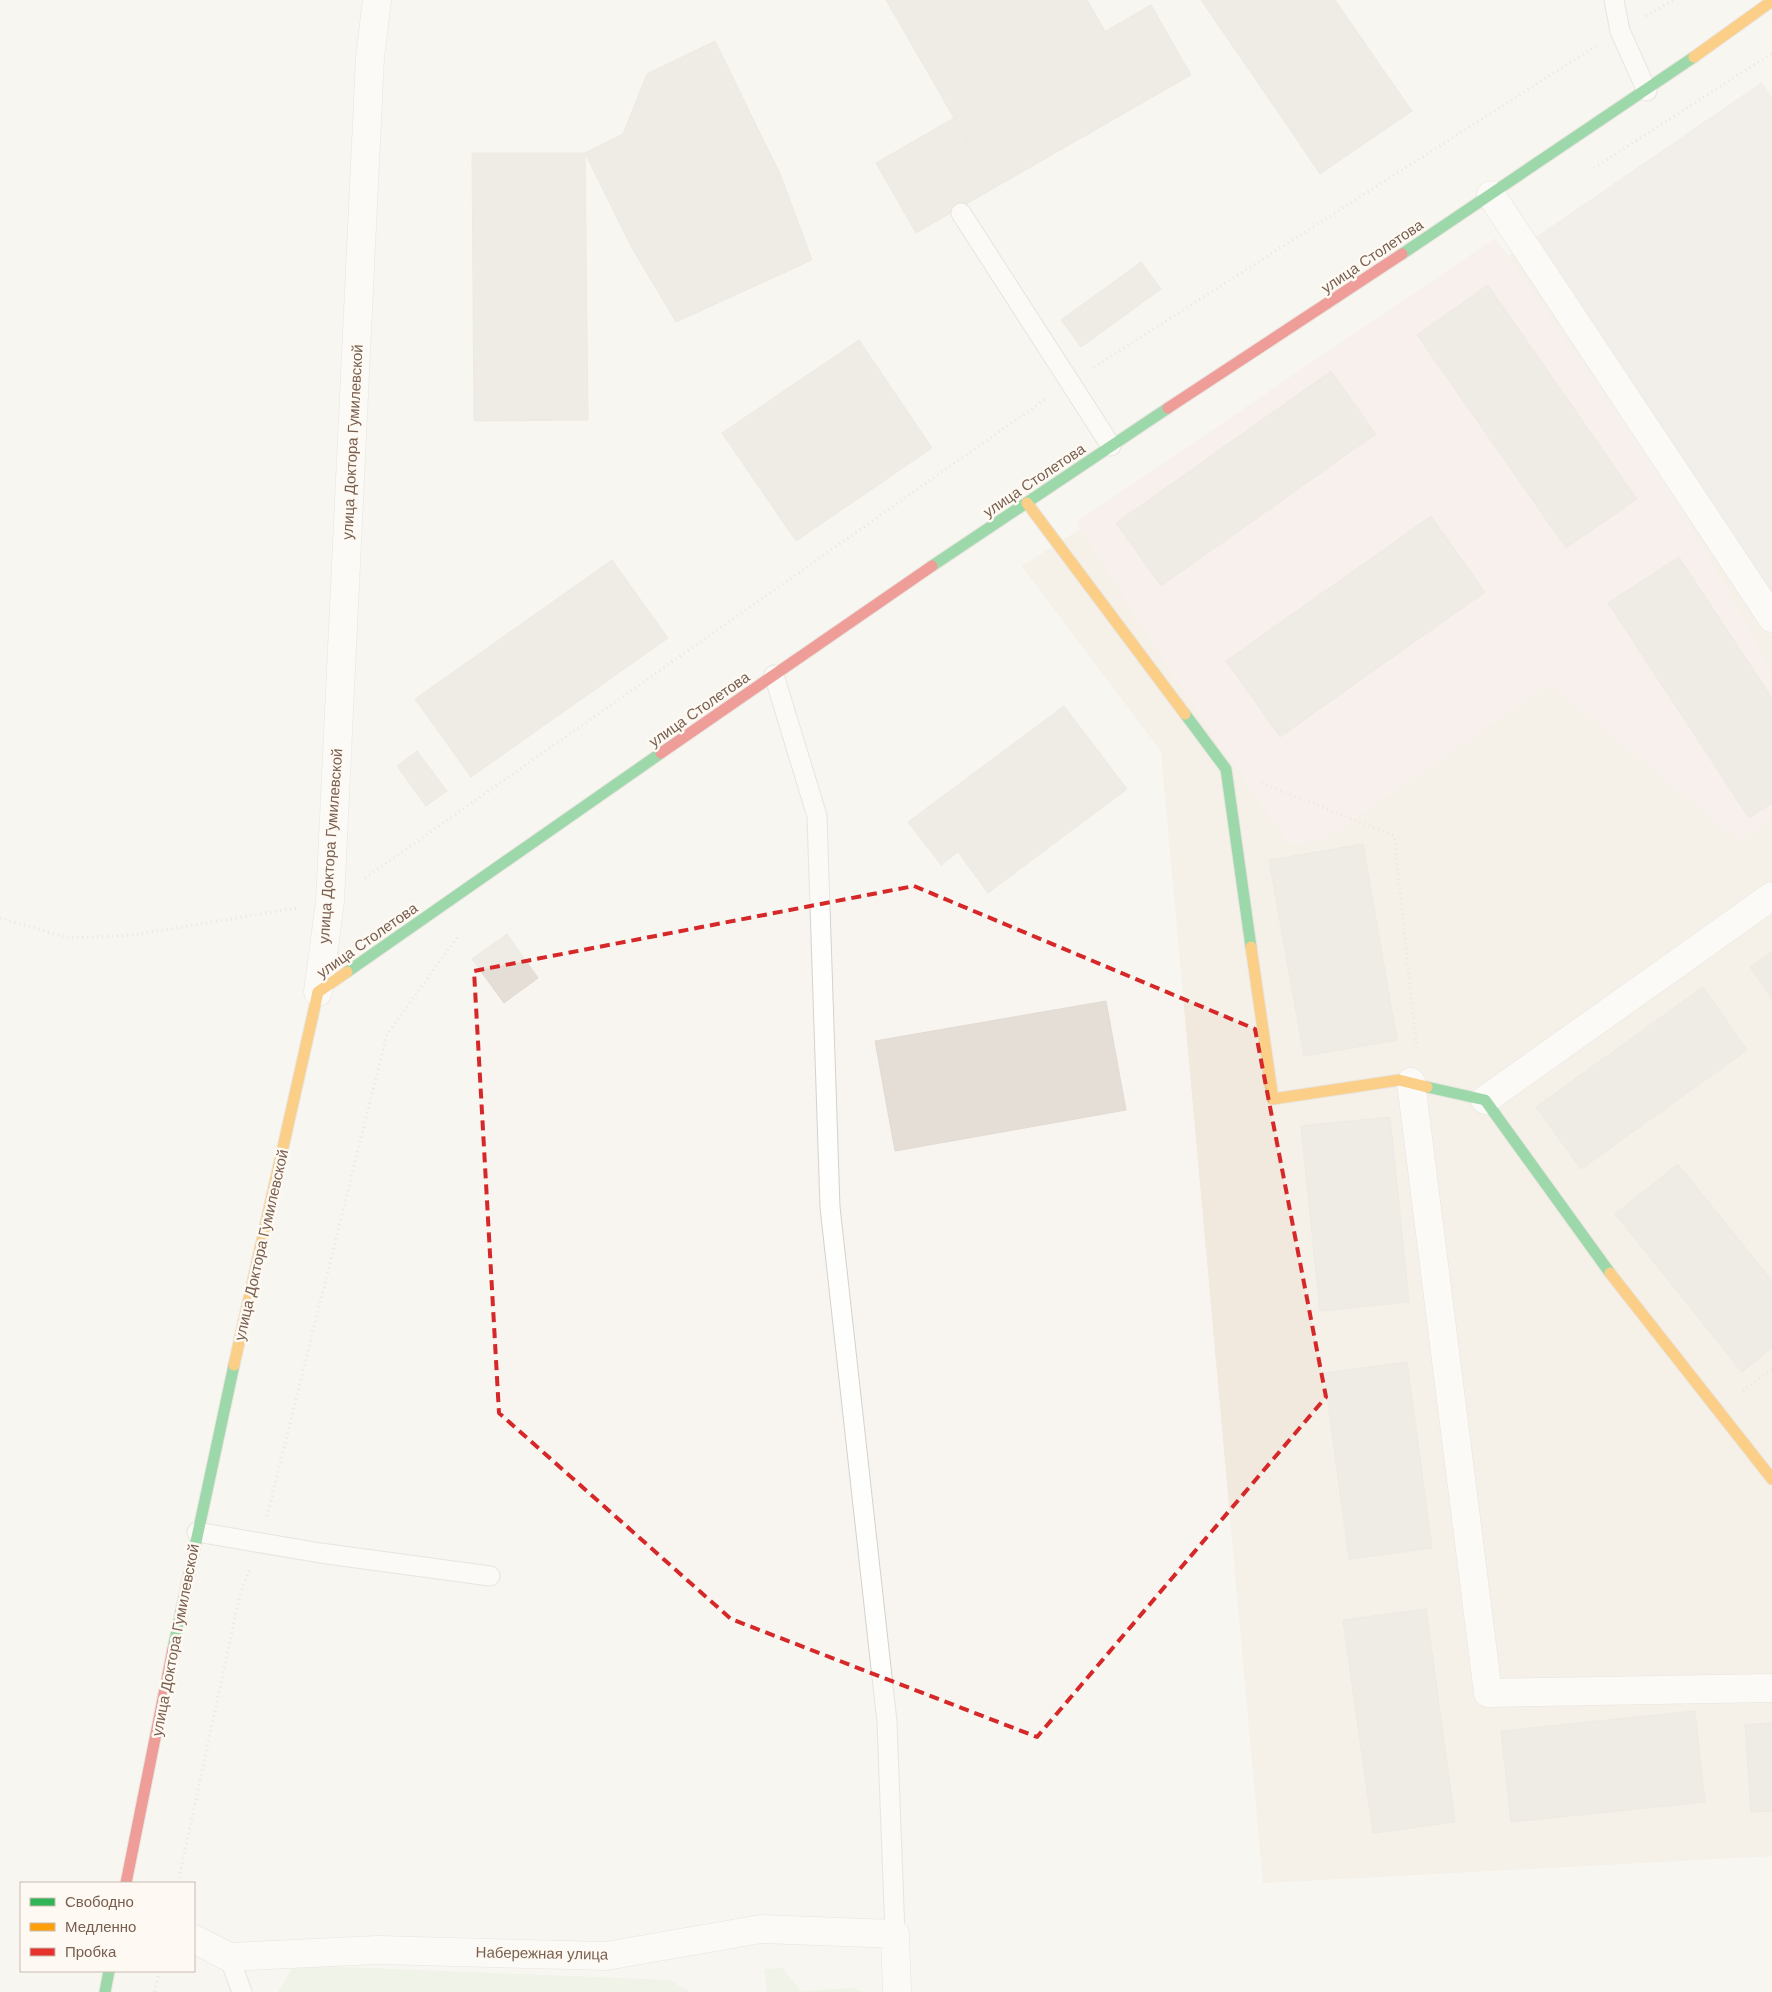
<svg xmlns="http://www.w3.org/2000/svg" width="1772" height="1992" font-family="Arial,sans-serif">
	<style>
		.residential { fill: #f1e8de }
		.industrial { fill: #eae4df }
		.medical { fill: #f9e9e9 }
		.green { fill: #e6efdc }
		.building { fill: #e5ded7; stroke: #e1dad2 }
		.lines { fill: none; stroke-linecap: round; stroke-linejoin: round }
		.lane-casing { stroke: #d6d1cb; stroke-width: 21 }
		.street-casing { stroke: #d6d1cb; stroke-width: 29 }
		.fast-casing { stroke: #d7d1cb; stroke-width: 13 }
		.slow-casing { stroke: #d7d1cb; stroke-width: 13 }
		.jam-casing { stroke: #d7d1cb; stroke-width: 13 }
		.path { stroke: #dbd5d0; stroke-width: 3; stroke-dasharray: 1 4; stroke-linecap: butt }
		.lane { stroke: #fefefd; stroke-width: 19 }
		.street { stroke: #fefefd; stroke-width: 28 }
		.fast { stroke: #30b455; stroke-width: 11 }
		.slow { stroke: #ff9f0a; stroke-width: 11 }
		.jam { stroke: #e5322d; stroke-width: 11 }
		.marked { fill: none; stroke: #d62828; stroke-width: 4; stroke-dasharray: 10 6; stroke-linejoin: round }
		.labels { text-anchor: middle; dominant-baseline: central; stroke-width: 5; stroke-linejoin: round; paint-order: stroke }
		.street-label { font-size: 15px; fill: #785f4f; stroke: #fefaf3 }
	</style>
	<rect width="100%" height="100%" fill="#f8f5f0"/>
	<!-- residential -->
	<path class="residential" d="M1513,253L1772,637V1856L1263,1883L1161,751L1022,566Z"/>
	<!-- industrial -->
	<path class="industrial" d="M1762,82L1772,97V596L1533,239Z"/>
	<!-- medical -->
	<path class="medical" d="M1495,238L1668,483L1772,672V819L1740,841L1550,684L1321,842L1288,843L1174,677L1076,522Z"/>
	<!-- green -->
	<g class="green">
		<path d="M294,1965L669,1980L690,1992H278Z"/>
		<path d="M782,1968L801,1991L853,1988L863,1992H767L764,1969Z"/>
	</g>
	<!-- building -->
	<g class="building">
		<path d="M886,0H1087L1105,31L954,118Z"/>
		<path d="M1201,0H1335L1382,68L1291,131Z"/>
		<path d="M1151,5L1191,75L994,188L954,118Z"/>
		<path d="M715,41L781,176L632,248L585,153L623,134L647,74Z"/>
		<path d="M1382,68L1412,111L1320,174L1291,131Z"/>
		<path d="M954,118L994,188L916,233L876,163Z"/>
		<path d="M472,153H585L588,420L474,421Z"/>
		<path d="M781,176L812,260L676,322L632,248Z"/>
		<path d="M1141,262L1161,289L1081,347L1061,320Z"/>
		<path d="M1488,285L1637,499L1566,548L1417,335Z"/>
		<path d="M859,340L932,448L796,541L722,433Z"/>
		<path d="M1331,371L1376,434L1161,586L1116,523Z"/>
		<path d="M1431,516L1485,592L1280,737L1226,661Z"/>
		<path d="M1679,557L1772,698V803L1749,818L1608,603Z"/>
		<path d="M612,560L668,638L471,777L415,699Z"/>
		<path d="M1064,706L1127,789L988,893L958,852L941,865L908,822Z"/>
		<path d="M417,751L447,791L426,806L397,766Z"/>
		<path d="M1363,844L1397,1040L1304,1056L1269,860Z"/>
		<path d="M507,934L538,978L504,1003L472,959Z"/>
		<path d="M1772,952V999L1750,967Z"/>
		<path d="M1703,987L1747,1050L1581,1169L1536,1107Z"/>
		<path d="M1106,1001L1126,1110L895,1151L875,1041Z"/>
		<path d="M1390,1117L1409,1302L1320,1311L1301,1126Z"/>
		<path d="M1678,1164L1772,1281V1348L1742,1372L1615,1214Z"/>
		<path d="M1407,1362L1432,1548L1349,1559L1324,1373Z"/>
		<path d="M1426,1609L1455,1822L1373,1833L1343,1620Z"/>
		<path d="M1695,1711L1705,1802L1511,1822L1501,1731Z"/>
		<path d="M1772,1723V1811L1751,1812L1745,1725Z"/>
	</g>
	<g class="lines">
		<defs>
			<g id="lane">
				<path d="M1614,0L1620,31L1647,91"/>
				<path d="M961,213L1111,446"/>
				<path d="M774,675L817,816L830,1207L887,1722L895,1934"/>
				<path d="M197,1532L320,1553L490,1576"/>
				<path d="M229,1957L242,1992"/>
			</g>
			<g id="street">
				<path d="M1491,195L1772,618"/>
				<path d="M318,992L330,902L370,58L377,0"/>
				<path d="M1411,1082L1488,1693L1772,1688"/>
				<path d="M1485,1100L1772,896"/>
				<path d="M194,1939L229,1957L377,1950L606,1956L761,1929L895,1934L897,1992"/>
			</g>
			<g id="fast">
				<path d="M1402,254L1694,57"/>
				<path d="M932,566L1168,408"/>
				<path d="M1185,714L1226,769L1251,947"/>
				<path d="M347,972L661,753"/>
				<path d="M1427,1087L1485,1100L1610,1273"/>
				<path d="M173,1649L234,1365"/>
				<path d="M105,1992L109,1971"/>
			</g>
			<g id="slow">
				<path d="M1694,57L1772,1"/>
				<path d="M1027,503L1185,714"/>
				<path d="M1251,947L1273,1099L1399,1080L1427,1087"/>
				<path d="M1610,1273L1772,1479"/>
				<path d="M234,1365L318,992L347,972"/>
			</g>
			<g id="jam">
				<path d="M1168,408L1402,254"/>
				<path d="M661,753L932,566"/>
				<path d="M126,1883L173,1649"/>
			</g>
		</defs>
		<!-- lane casing -->
		<use href="#lane" class="lane-casing"/>
		<!-- street casing -->
		<use href="#street" class="street-casing"/>
		<!-- fast casing -->
		<use href="#fast" class="fast-casing"/>
		<!-- slow casing -->
		<use href="#slow" class="slow-casing"/>
		<!-- jam casing -->
		<use href="#jam" class="jam-casing"/>
		<!-- path -->
		<g class="path">
			<path d="M1646,16L1674,0"/>
			<path d="M1594,168L1772,53"/>
			<path d="M1094,367L1596,46"/>
			<path d="M1262,783L1394,836L1417,1051"/>
			<path d="M365,878L1047,398"/>
			<path d="M0,918L69,938L133,935L297,908"/>
			<path d="M1743,1391L1772,1369"/>
			<path d="M267,1516L387,1034L459,935"/>
			<path d="M178,1883L240,1594L250,1569"/>
			<path d="M155,1992L159,1971"/>
		</g>
		<!-- lane -->
		<use href="#lane" class="lane"/>
		<!-- street -->
		<use href="#street" class="street"/>
		<!-- fast -->
		<use href="#fast" class="fast"/>
		<!-- slow -->
		<use href="#slow" class="slow"/>
		<!-- jam -->
		<use href="#jam" class="jam"/>
	</g>
	<!-- marked area -->
	<path d="M0 0H1772V1992H0ZM914,886L1255,1029L1326,1397L1037,1737L731,1619L499,1413L474,971Z" fill="#f8f5f0" fill-opacity=".55" fill-rule="evenodd"/>
	<path class="marked" d="M914,886L1255,1029L1326,1397L1037,1737L731,1619L499,1413L474,971Z"/>
	<g class="labels">
		<!-- street labels -->
		<g class="street-label">
			<text transform="translate(1372 256) rotate(-34)">улица Столетова</text>
			<text transform="translate(352 442) rotate(-87)">улица Доктора Гумилевской</text>
			<text transform="translate(1034 480) rotate(-34)">улица Столетова</text>
			<text transform="translate(699 709) rotate(-35)">улица Столетова</text>
			<text transform="translate(330 846) rotate(-86)">улица Доктора Гумилевской</text>
			<text transform="translate(367 940) rotate(-35)">улица Столетова</text>
			<text transform="translate(261 1245) rotate(-77)">улица Доктора Гумилевской</text>
			<text transform="translate(175 1640) rotate(-79)">улица Доктора Гумилевской</text>
			<text transform="translate(542 1953) rotate(1)">Набережная улица</text>
		</g>
	</g>
	<!-- legend -->
	<rect x="20" y="1882" width="175" height="90" fill="#fefaf3" stroke="#c8bcb1"/>
	<rect x="30" y="1898" width="25" height="8" fill="#30b455" stroke="#c8bcb1"/>
	<text x="65" y="1907" font-size="15" fill="#785f4f">Свободно</text>
	<rect x="30" y="1923" width="25" height="8" fill="#ff9f0a" stroke="#c8bcb1"/>
	<text x="65" y="1932" font-size="15" fill="#785f4f">Медленно</text>
	<rect x="30" y="1948" width="25" height="8" fill="#e5322d" stroke="#c8bcb1"/>
	<text x="65" y="1957" font-size="15" fill="#785f4f">Пробка</text>
</svg>
